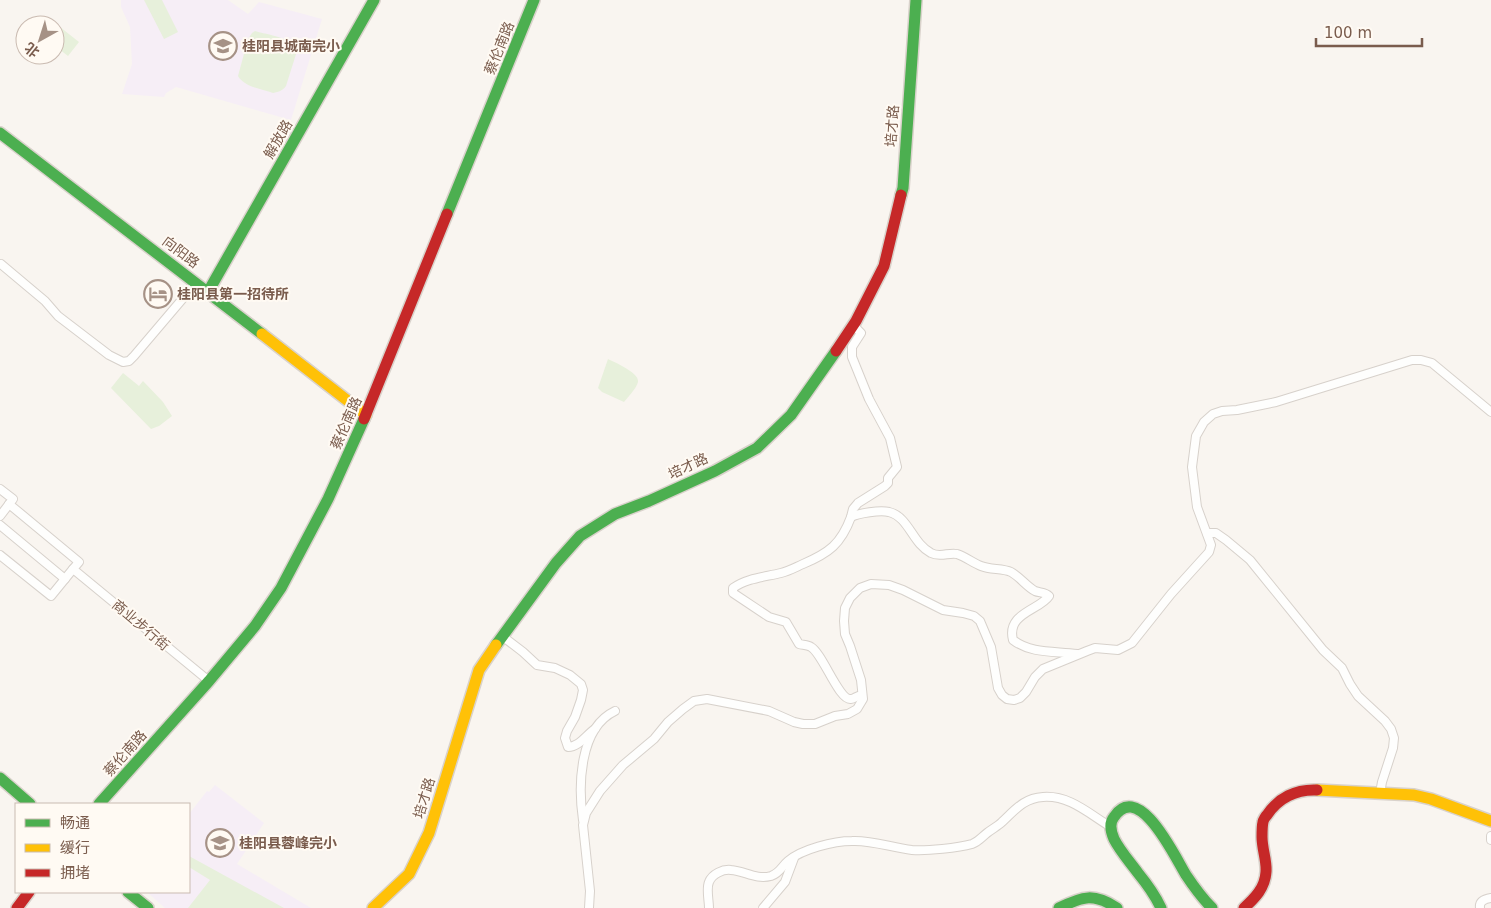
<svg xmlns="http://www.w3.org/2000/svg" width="1491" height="908" font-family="'DejaVu Sans','Noto Sans SC',sans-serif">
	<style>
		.education { fill: #f6eef6 }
		.green { fill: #e7f0db }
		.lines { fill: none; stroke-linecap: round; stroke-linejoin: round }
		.street-casing { stroke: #d7d1cb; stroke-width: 10 }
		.fast-casing { stroke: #d9d2cb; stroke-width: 14 }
		.slow-casing { stroke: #d9d2cb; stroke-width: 14 }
		.jam-casing { stroke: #d9d2cb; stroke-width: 14 }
		.street { stroke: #fefefd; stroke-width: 8 }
		.fast { stroke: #4caf50; stroke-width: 11 }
		.slow { stroke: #ffc107; stroke-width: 11 }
		.jam { stroke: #c62828; stroke-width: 11 }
		.labels { text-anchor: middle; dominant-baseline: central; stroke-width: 4; stroke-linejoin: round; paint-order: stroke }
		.poi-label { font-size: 14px; font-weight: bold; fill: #7a5c4d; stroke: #fffaf3; text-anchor: start }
		.street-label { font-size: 14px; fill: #7a5c4d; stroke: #fffaf3 }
	</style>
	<rect width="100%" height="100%" fill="#f9f5f0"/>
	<!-- education -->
	<g class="education">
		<path d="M121,0H228L248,14L259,2L322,19L291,120L176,87L166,93L164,97L122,94L132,64L130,27L121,7Z"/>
		<path d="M215,785L264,823L237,864L311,908H165L147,892H189V814L207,791L209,792Z"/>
	</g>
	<!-- green -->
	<g class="green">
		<path d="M144,0H162L178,32L164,39Z"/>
		<path d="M60,27L79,42L68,56L55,46V34Z"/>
		<path d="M255,31C268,35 292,37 297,51L286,86C283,90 279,92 273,93C262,89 244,87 238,76L248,39L252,33Z"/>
		<path d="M608,359C614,362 640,373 638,382C636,389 628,397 624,402L602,392L598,388Z"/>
		<path d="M123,373L139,386L143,381L163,402L172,416L159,426L151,429L111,388Z"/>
		<path d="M189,856L284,908H188L210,880L189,867Z"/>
	</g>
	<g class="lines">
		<defs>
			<g id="street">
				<path d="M1,264L45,301L58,316L109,355L123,362L129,361L134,356L196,283"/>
				<path d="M0,489L13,499L0,516"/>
				<path d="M9,504L79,562L73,569L209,681"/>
				<path d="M851,517L853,509L858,503L885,486L888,483V478L897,467L890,438L869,399L852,357V347L861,333L853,325"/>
				<path d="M0,525L65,579"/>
				<path d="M1207,533H1216L1226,540L1250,560L1323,650L1342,668L1350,684L1358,696L1385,721L1391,729L1394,738L1393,748L1382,782L1380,793"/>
				<path d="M0,555L51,596L73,569"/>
				<path d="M502,636L523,652L537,665L555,668L570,675L581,684L583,690L581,700L575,717L567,731L565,738L568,747C579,747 586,735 595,729"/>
				<path d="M862,695C858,695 854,699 851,699C839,701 823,654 811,647C808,645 803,645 799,644L786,622L769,617L733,593V588C747,578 765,577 781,573C789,571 796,567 803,564C829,553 841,544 851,517C859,513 880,510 889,512C909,517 912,543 931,553C940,558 949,552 957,554C966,557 973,563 981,566C991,570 1002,568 1011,572C1020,577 1026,586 1035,591C1040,593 1045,592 1049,596C1040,610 1006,613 1013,640C1031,654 1055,651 1077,654"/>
				<path d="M583,820C578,786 579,728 615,711"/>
				<path d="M1491,836V840"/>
				<path d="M589,908L590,891L583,825L586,813L600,791L623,765L654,739L668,722L683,709L694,701L707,699L769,711L794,722L803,724H815L835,716L848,714L857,709L863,699L861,680L850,646L845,634L844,621L845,608L850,598L860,588L871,584L889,585L903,590L943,610L963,613L974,616L980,621L991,647L998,688L1002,695L1007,699L1014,700L1020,698L1026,692L1035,677L1043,669L1087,651L1095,648L1118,650L1132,643L1171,594L1209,552L1211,545L1197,507L1192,467L1196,436L1204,422L1213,414L1222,411L1237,410L1276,402L1412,360H1421L1432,363L1491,412"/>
				<path d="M709,908C709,900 706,889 709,882C712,874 723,869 731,870C745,871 756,880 771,876C780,873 782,866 788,861C802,849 834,841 852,841C873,840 892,848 912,850C927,851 958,848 972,844C978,842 982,837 987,833C992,829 998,826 1002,822C1015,810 1024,798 1043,797C1070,795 1089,814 1111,827"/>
				<path d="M763,908L785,882L794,858"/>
				<path d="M1480,908C1479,901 1485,899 1491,898"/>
			</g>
			<g id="fast">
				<path d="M0,133L262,334"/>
				<path d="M901,195L903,188L916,0"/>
				<path d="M447,214L534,0"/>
				<path d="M208,292L374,0"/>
				<path d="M496,645L556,563L580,536L615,514L649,501L715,471L757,448L791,415L836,351"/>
				<path d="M0,778L30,804"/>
				<path d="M99,804L209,681L255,626L281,588L328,499L364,419"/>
				<path d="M128,892L148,908"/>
				<path d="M1059,908C1083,896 1094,893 1117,908"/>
				<path d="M1161,908C1155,895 1147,884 1138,873C1130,862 1120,851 1114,839C1111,832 1109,823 1114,817C1139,779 1176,859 1186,875C1194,887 1202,898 1212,908"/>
			</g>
			<g id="slow">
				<path d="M262,334L366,415"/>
				<path d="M1317,790L1414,795L1431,799L1491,821"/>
				<path d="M373,908L409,874L429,833L479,670L496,645"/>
			</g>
			<g id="jam">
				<path d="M836,351L856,321L884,266L901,195"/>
				<path d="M364,419L447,214"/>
				<path d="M17,908L29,892"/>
				<path d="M1244,908C1255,898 1265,888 1266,872C1267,861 1262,849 1262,837C1262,833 1262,826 1263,822C1263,820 1266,816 1267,815C1278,798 1296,789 1317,790"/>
			</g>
		</defs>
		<!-- street casing -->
		<use href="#street" class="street-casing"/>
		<!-- fast casing -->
		<use href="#fast" class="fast-casing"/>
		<!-- slow casing -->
		<use href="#slow" class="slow-casing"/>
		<!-- jam casing -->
		<use href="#jam" class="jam-casing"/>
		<!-- street -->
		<use href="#street" class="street"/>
		<!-- fast -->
		<use href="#fast" class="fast"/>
		<!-- slow -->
		<use href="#slow" class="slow"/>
		<!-- jam -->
		<use href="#jam" class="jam"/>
	</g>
	<!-- icons -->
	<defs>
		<symbol id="school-ring" viewBox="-11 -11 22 22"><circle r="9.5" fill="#fffaf3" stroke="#a69286" stroke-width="1.5"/><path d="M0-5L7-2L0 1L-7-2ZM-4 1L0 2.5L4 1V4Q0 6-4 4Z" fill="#a69286"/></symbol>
		<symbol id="hotel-ring" viewBox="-11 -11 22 22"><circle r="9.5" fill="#fffaf3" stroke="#a69286" stroke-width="1.5"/><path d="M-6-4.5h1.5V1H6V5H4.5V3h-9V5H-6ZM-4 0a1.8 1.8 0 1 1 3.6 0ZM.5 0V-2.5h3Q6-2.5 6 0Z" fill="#a69286"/></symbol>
	</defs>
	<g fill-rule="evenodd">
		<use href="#school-ring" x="207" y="30" width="32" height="32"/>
		<use href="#hotel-ring" x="142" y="278" width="32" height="32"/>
		<use href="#school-ring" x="204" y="827" width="32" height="32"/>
	</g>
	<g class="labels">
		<!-- poi labels -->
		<g class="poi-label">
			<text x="242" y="46">桂阳县城南完小</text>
			<text x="177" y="294">桂阳县第一招待所</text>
			<text x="239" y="843">桂阳县蓉峰完小</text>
		</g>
		<!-- street labels -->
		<g class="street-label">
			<text transform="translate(499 48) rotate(-68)">蔡伦南路</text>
			<text transform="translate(892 126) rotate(-86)">培才路</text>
			<text transform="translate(278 139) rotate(-60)">解放路</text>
			<text transform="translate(181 252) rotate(37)">向阳路</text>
			<text transform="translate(346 423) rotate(-66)">蔡伦南路</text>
			<text transform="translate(688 466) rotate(-25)">培才路</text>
			<text transform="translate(141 625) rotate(40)">商业步行街</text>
			<text transform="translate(125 753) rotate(-48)">蔡伦南路</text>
			<text transform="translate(424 798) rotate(-73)">培才路</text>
		</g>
	</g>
	<!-- legend -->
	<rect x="15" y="803" width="175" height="90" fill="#fffaf3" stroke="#cabbb1"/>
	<rect x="25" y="819" width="25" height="8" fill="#4caf50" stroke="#cabbb1"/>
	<text x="60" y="828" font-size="15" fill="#7a5c4d">畅通</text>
	<rect x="25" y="844" width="25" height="8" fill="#ffc107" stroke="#cabbb1"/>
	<text x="60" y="853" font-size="15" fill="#7a5c4d">缓行</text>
	<rect x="25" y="869" width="25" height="8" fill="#c62828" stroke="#cabbb1"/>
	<text x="60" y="878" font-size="15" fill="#7a5c4d">拥堵</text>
	<!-- north arrow -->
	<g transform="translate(40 40) rotate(219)"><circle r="24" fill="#fffaf3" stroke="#cabbb1"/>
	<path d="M0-4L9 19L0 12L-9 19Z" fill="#a69286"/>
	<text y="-8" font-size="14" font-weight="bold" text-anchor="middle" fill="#7a5c4d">北</text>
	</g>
	<!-- scale -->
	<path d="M1316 38v8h106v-8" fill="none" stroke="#7a5c4d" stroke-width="2.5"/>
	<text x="1324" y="38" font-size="15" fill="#7a5c4d" stroke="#fffaf3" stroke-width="4" paint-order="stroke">100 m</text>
</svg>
